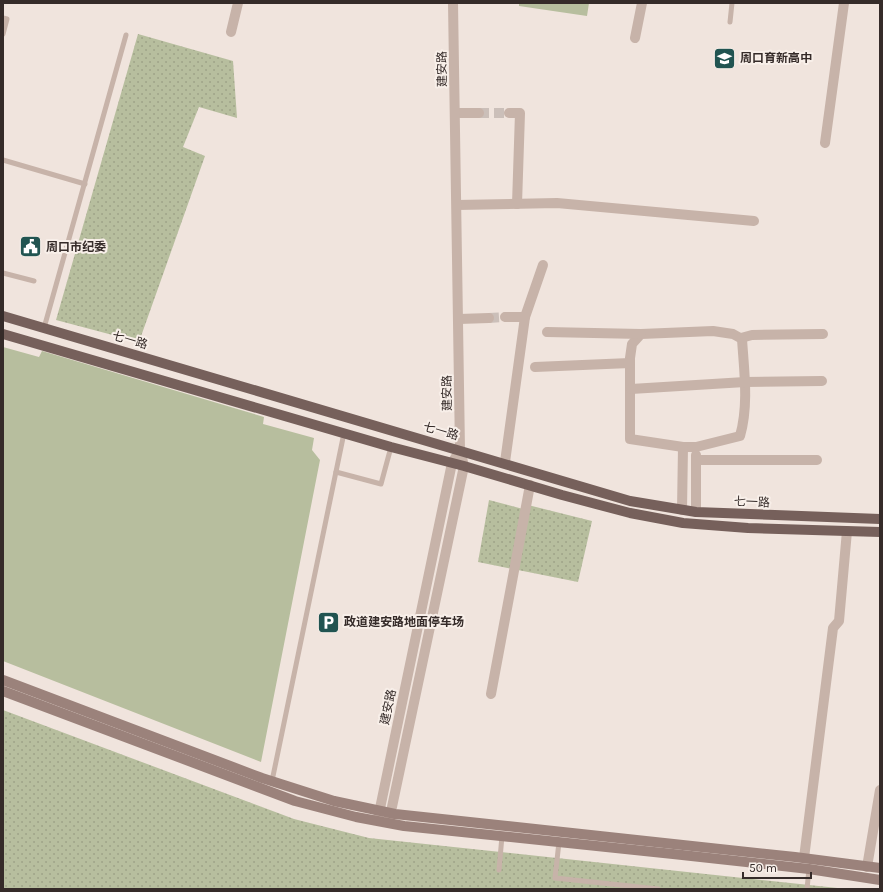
<svg xmlns="http://www.w3.org/2000/svg" width="883" height="892" font-family="Karla,'Noto Sans SC',sans-serif">
	<style>
		.grass { fill: #b7be9e }
		.park { fill: url(#park-dots) }
		.lines { fill: none; stroke-linecap: round; stroke-linejoin: round }
		.minor-tunnel { stroke: #cbbfb9; stroke-width: 10; stroke-dasharray: 10 5; stroke-linecap: butt }
		.service { stroke: #c7b3a9; stroke-width: 5 }
		.minor { stroke: #c7b3a9; stroke-width: 10 }
		.tertiary { stroke: #c7b3a9; stroke-width: 10 }
		.secondary { stroke: #9b827b; stroke-width: 10 }
		.primary { stroke: #76605b; stroke-width: 10 }
		.labels { text-anchor: middle; dominant-baseline: central; stroke-width: 4; stroke-linejoin: round; paint-order: stroke }
		.poi-label { font-size: 12px; font-weight: bold; fill: #352b29; stroke: #f8efe9; text-anchor: start }
		.street-label { font-size: 12px; fill: #352b29; stroke: #f8efe9 }
	</style>
	<defs>
		<pattern id="park-dots" width="8" height="8" patternUnits="userSpaceOnUse"><rect width="8" height="8" fill="#b7be9e"/><path d="M2 2h.1M6 6h.1" fill="none" stroke="#9ea388" stroke-width="1.8" stroke-linecap="round"/></pattern>
	</defs>
	<rect width="100%" height="100%" fill="#f0e4dd"/>
	<!-- grass -->
	<g class="grass">
		<path d="M519,3H589L587,16L519,6Z"/>
		<path d="M3,347L39,357L42,351L264,417L263,424L314,438L312,450L320,460L261,762L3,661Z"/>
	</g>
	<!-- park -->
	<g class="park">
		<path d="M138,34L233,61L237,118L199,107L183,147L205,156L139,342L56,320Z"/>
		<path d="M489,500L523,509L524,504L592,521L578,582L478,562Z"/>
		<path d="M3,710L294,819L369,838L847,889H3Z"/>
	</g>
	<g class="lines">
		<!-- minor-tunnel -->
		<g class="minor-tunnel">
			<path d="M479,113H509"/>
			<path d="M489,318L505,317"/>
		</g>
		<!-- service -->
		<g class="service">
			<path d="M3,18L7,19L3,34"/>
			<path d="M730,22L732,3"/>
			<path d="M3,160L85,184"/>
			<path d="M3,273L34,281"/>
			<path d="M44,328L126,35"/>
			<path d="M336,472L381,484L391,447"/>
			<path d="M272,781L344,433"/>
			<path d="M559,842L555,878L658,889"/>
			<path d="M499,870L502,836"/>
			<path d="M807,889L809,869"/>
		</g>
		<!-- minor -->
		<g class="minor">
			<path d="M231,32L238,3"/>
			<path d="M635,38L642,3"/>
			<path d="M456,113H479"/>
			<path d="M509,113H520L517,204"/>
			<path d="M825,143L844,3"/>
			<path d="M457,205L557,203L754,221"/>
			<path d="M525,317L543,265"/>
			<path d="M459,319L489,318"/>
			<path d="M713,331L733,334L742,339C744,370 749,405 740,436L696,447H683L630,439V358L632,344L641,334Z"/>
			<path d="M547,332L641,334"/>
			<path d="M741,338L752,335L823,334"/>
			<path d="M535,367L630,363"/>
			<path d="M631,389L745,382L822,381"/>
			<path d="M696,460H817"/>
			<path d="M505,462L525,317H505"/>
			<path d="M682,510L683,447"/>
			<path d="M696,512V455"/>
			<path d="M491,694L530,485"/>
			<path d="M804,858L833,628L839,621L847,531"/>
			<path d="M867,867L880,790"/>
		</g>
		<!-- tertiary -->
		<g class="tertiary">
			<path d="M378,818L452,463L457,455"/>
			<path d="M389,821L464,466L460,450L453,3"/>
		</g>
		<!-- secondary -->
		<g class="secondary">
			<path d="M3,680L262,778L334,801L395,814L795,857L880,868"/>
			<path d="M3,691L295,801L356,817L404,826L673,854L809,869L880,880"/>
		</g>
		<!-- primary -->
		<g class="primary">
			<path d="M3,316L630,501L696,512L880,519"/>
			<path d="M3,334L391,447L464,466L562,495L630,513L683,523L748,528L880,532"/>
		</g>
	</g>
	<!-- icons -->
	<defs>
		<symbol id="school-square" viewBox="-11 -11 22 22"><rect x="-9" y="-9" width="18" height="18" rx="4" fill="#215451" stroke="#f8efe9"/><path d="M0-5L7-2L0 1L-7-2ZM-4 1L0 2.5L4 1V4Q0 6-4 4Z" fill="#fff"/></symbol>
		<symbol id="civic-square" viewBox="-11 -11 22 22"><rect x="-9" y="-9" width="18" height="18" rx="4" fill="#215451" stroke="#f8efe9"/><path d="M-.6-6.5H3V-4.5H.6V-3L4-1V1h2V6H-6V1h2V-1L-.6-3ZM-1.2 2.5V6h2.4V2.5Z" fill="#fff"/></symbol>
		<symbol id="parking-square" viewBox="-11 -11 22 22"><rect x="-9" y="-9" width="18" height="18" rx="4" fill="#215451" stroke="#f8efe9"/><path d="M-3.5-5.5H1a3.5 3.5 0 0 1 0 7H-1V5.5H-3.5ZM-1-3.4V-.6H.8a1.4 1.4 0 0 0 0-2.8Z" fill="#fff"/></symbol>
	</defs>
	<g fill-rule="evenodd">
		<use href="#school-square" x="712" y="46" width="25" height="25"/>
		<use href="#civic-square" x="18" y="234" width="25" height="25"/>
		<use href="#parking-square" x="316" y="610" width="25" height="25"/>
	</g>
	<g class="labels">
		<!-- poi labels -->
		<g class="poi-label">
			<text x="740" y="58">周口育新高中</text>
			<text x="46" y="247">周口市纪委</text>
			<text x="344" y="622">政道建安路地面停车场</text>
		</g>
		<!-- street labels -->
		<g class="street-label">
			<text transform="translate(442 69) rotate(-91)">建安路</text>
			<text transform="translate(130 340) rotate(16)">七一路</text>
			<text transform="translate(447 393) rotate(-91)">建安路</text>
			<text transform="translate(441 431) rotate(16)">七一路</text>
			<text transform="translate(752 502) rotate(2)">七一路</text>
			<text transform="translate(388 707) rotate(-78)">建安路</text>
		</g>
	</g>
	<!-- border -->
	<rect width="883" height="892" fill="none" stroke="#352b29" stroke-width="8"/>
	<!-- scale -->
	<path d="M743 872v6h68v-6" fill="none" stroke="#352b29" stroke-width="2"/>
	<text x="749" y="872" font-size="12" fill="#352b29" stroke="#f8efe9" stroke-width="3" paint-order="stroke">50 m</text>
</svg>
